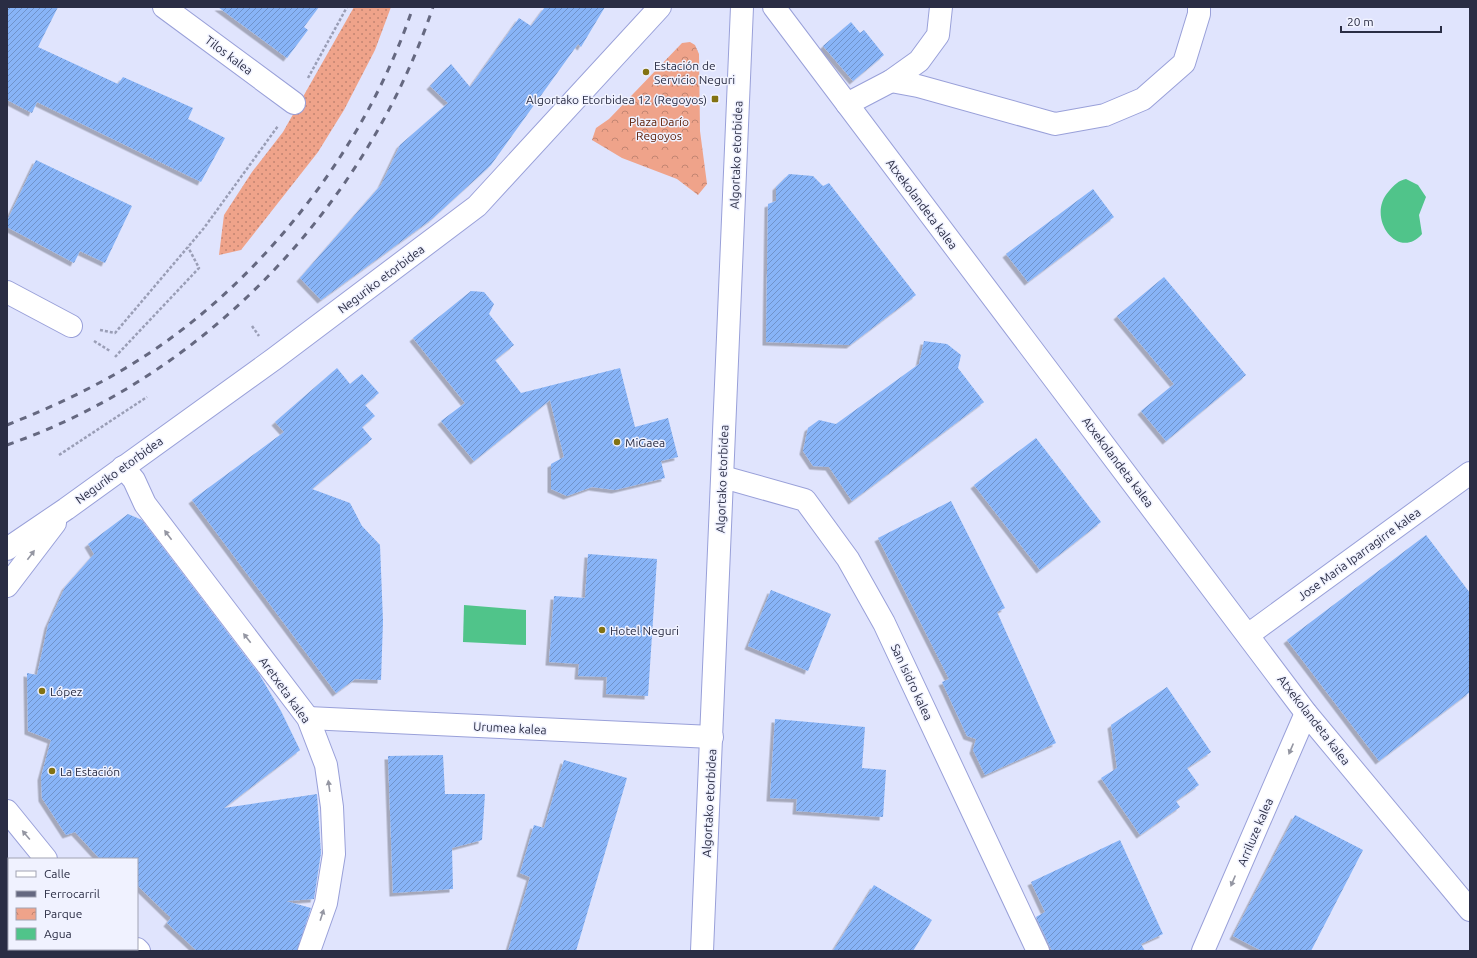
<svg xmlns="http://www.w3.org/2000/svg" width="1477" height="958" font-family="Ubuntu,sans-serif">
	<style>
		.grass { fill: url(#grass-dots) }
		.park { fill: url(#park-crowns) }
		.water { fill: #50c48a }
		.building { fill: url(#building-hatch); filter: url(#shadow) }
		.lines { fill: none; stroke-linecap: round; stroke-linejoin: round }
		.minor-casing { stroke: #99a0d9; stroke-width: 24 }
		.path { stroke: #9a9eb6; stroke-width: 2.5; stroke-dasharray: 3 2; stroke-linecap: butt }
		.minor { stroke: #fff; stroke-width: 22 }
		.rail { stroke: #656880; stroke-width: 3; stroke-dasharray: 7 7; stroke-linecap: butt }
		.oneway { fill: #9496a2 }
		.poi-dot { fill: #827212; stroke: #f0f2ff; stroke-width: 1.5 }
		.labels { text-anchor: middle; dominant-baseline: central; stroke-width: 3; stroke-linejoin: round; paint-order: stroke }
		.street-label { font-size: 12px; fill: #2a2d44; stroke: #f0f2ff }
		.poi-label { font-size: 12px; fill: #2a2d44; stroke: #f0f2ff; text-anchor: start }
		.park-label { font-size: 12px; fill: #5b1b03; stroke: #f0f2ff }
	</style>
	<defs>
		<pattern id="grass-dots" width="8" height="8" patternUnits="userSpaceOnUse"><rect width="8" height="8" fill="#efa38a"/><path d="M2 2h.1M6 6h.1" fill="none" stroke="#c28572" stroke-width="1.8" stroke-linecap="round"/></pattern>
		<pattern id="park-crowns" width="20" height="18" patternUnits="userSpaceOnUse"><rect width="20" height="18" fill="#efa38a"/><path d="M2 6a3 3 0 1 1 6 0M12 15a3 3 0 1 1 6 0" fill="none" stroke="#c28572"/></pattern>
		<pattern id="building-hatch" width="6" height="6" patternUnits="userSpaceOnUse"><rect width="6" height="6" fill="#88b4f7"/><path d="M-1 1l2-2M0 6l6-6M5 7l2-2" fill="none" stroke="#6f93ca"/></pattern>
		<filter id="shadow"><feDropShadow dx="-3.5" dy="3.5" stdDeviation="0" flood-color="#0004"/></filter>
	</defs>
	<rect width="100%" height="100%" fill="#e0e4fd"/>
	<!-- grass -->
	<path class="grass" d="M354,7H391L375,50L344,110L318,152L241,250L219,255L224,215L252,172L283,132Z"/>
	<!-- park -->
	<path class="park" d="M690,42L695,45L699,54L700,131L707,184L698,195L677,179L622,158L592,140L596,128L609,119L682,43Z"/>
	<!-- water -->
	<g class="water">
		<path d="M1406,179L1418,185L1426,197L1419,215L1422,234C1398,262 1365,217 1389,191C1395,184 1398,181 1406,179Z"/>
		<path d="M464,605L526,610V645L463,642Z"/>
	</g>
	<!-- building -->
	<g class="building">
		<path d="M7,7H58L38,47L118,84L123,77L193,108L188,119L225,138L201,182L37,102L32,113L7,100Z"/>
		<path d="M218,7H319L304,27L308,30L287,58Z"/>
		<path d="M545,7H605L581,47L578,44L491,165L432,219L321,300L300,278L381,185L400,145L448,103L430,86L451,64L470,87L519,18L531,26Z"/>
		<path d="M851,22L860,33L864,30L884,55L853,81L823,46Z"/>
		<path d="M36,160L132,206L105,263L80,251L74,263L7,227V221Z"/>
		<path d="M789,174L813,176L823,186L829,183L916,295L850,345L766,342L768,204L776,201V187Z"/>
		<path d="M1093,189L1114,217L1028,282L1006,254Z"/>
		<path d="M1164,277L1246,375L1166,441L1141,411L1174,384L1117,316Z"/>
		<path d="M471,291L484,292L494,304L489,314L514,345L495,360L521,393L620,368L635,427L668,418L678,457L661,461L665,478L615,490L592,487L567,496L551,489V464L564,457L550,400L474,461L441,421L465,403L413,338Z"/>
		<path d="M924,341L947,344L961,355L958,368L984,402L852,501L829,467L813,466L803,451L808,428L819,420L836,424L919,364Z"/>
		<path d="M337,368L350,384L362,374L379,393L365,405L375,416L362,427L372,439L312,489L350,503L362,526L380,545L383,621L381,680L355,679L336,693L192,500L284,432L275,422Z"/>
		<path d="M1036,438L1101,522L1040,570L974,485Z"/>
		<path d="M951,501L1005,608L997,612L1056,743L985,775L973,750L976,739L967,736L942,682L949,679L878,538Z"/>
		<path d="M128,514L142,520L259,674L281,711L300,750L224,808L317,794L321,853L314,899L286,901L311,908L297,951H197L167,923L171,918L137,885V859H100L75,832L66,835L42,798L41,777L51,740L28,731L27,673L37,675L48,625L65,587L94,554L88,544Z"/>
		<path d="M1426,535L1470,593V692L1379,761L1287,640Z"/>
		<path d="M588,554L657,559L648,696L606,694L607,677L578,676L579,664L549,662L554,596L585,598Z"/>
		<path d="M771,590L831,614L808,671L748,646Z"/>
		<path d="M1167,687L1211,752L1187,768L1199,785L1176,801L1180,807L1140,835L1101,778L1117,768L1111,725Z"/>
		<path d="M775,719L865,727L862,768L886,770L883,817L796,811L797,799L770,798Z"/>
		<path d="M443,755L445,794H485L482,840L452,848L453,889L393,893L388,756Z"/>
		<path d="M564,760L627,778L576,951H508L530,877L520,873L534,825L544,828Z"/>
		<path d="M1295,815L1363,850L1311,951H1262L1233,936Z"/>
		<path d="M1120,840L1163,934L1141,944L1145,951H1052L1036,917L1045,912L1031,882Z"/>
		<path d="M874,885L932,920L913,951H833Z"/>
	</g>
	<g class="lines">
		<defs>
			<g id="minor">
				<path d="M164,7L294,103"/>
				<path d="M774,7L1306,713L1470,910"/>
				<path d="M891,81L918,86L1055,124L1105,115L1143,99L1184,63L1199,14V7"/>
				<path d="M847,104L891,81L919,61L938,35L941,7"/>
				<path d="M7,292L71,326"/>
				<path d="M123,467L134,480L145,504L308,718L326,765L332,807L334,854L326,903L309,951"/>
				<path d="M723,477L805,500L848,559L884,623L1038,951"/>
				<path d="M7,549L66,509L274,359L477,206L660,7"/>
				<path d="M7,586L55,523"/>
				<path d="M1248,635L1470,473"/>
				<path d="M308,718L712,737"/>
				<path d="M7,811L46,859"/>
				<path d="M137,949L139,951"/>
				<path d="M702,951L742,7"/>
				<path d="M1203,951L1306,713"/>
			</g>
		</defs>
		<!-- minor casing -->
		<use href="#minor" class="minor-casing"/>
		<!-- path -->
		<g class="path">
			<path d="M308,78L347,7"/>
			<path d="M252,326L259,336"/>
			<path d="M100,330L115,333L204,228L278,126"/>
			<path d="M94,341L110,351"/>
			<path d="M115,357L199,268L188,247"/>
			<path d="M59,455L147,397"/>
		</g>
		<!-- minor -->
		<use href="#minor" class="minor"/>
		<!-- rail -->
		<g class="rail">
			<path d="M7,425C52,407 96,387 137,361C262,283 367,146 413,7"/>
			<path d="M7,445C207,375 366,206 433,7"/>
		</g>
	</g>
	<!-- one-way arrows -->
	<defs><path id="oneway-solid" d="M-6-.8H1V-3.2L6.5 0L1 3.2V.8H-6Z"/></defs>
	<g class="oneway">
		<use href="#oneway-solid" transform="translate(168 535) rotate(-127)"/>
		<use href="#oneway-solid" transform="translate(31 555) rotate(-53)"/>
		<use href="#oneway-solid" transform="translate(247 638) rotate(-128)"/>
		<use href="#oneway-solid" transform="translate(1291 749) rotate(113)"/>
		<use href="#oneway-solid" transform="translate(329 786) rotate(-98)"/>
		<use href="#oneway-solid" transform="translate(26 835) rotate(-130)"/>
		<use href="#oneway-solid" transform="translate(1233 881) rotate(113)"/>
		<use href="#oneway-solid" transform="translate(322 915) rotate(-72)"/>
	</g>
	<!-- markers -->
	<g class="poi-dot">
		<circle cx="646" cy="72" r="4"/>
		<rect x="711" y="95" width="8" height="8" rx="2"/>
		<circle cx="617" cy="442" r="4"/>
		<circle cx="602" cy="630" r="4"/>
		<circle cx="42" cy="691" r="4"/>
		<circle cx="52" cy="771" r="4"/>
	</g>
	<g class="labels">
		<!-- street labels -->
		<g class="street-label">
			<text transform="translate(229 55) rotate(37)">Tilos kalea</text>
			<text transform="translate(736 155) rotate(-88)">Algortako etorbidea</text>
			<text transform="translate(922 204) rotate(53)">Atxekolandeta kalea</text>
			<text transform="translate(381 279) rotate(-37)">Neguriko etorbidea</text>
			<text transform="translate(1118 462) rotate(53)">Atxekolandeta kalea</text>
			<text transform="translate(119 470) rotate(-36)">Neguriko etorbidea</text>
			<text transform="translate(722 479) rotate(-88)">Algortako etorbidea</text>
			<text transform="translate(1359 554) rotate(-36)">Jose Maria Iparragirre kalea</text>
			<text transform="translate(912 682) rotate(65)">San Isidro kalea</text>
			<text transform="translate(285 690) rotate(54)">Aretxeta kalea</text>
			<text transform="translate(1314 720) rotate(52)">Atxekolandeta kalea</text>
			<text transform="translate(510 728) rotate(3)">Urumea kalea</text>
			<text transform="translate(709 803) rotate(-87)">Algortako etorbidea</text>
			<text transform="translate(1255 832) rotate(-67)">Arriluze kalea</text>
		</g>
		<!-- poi labels -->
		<g class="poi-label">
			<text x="654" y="65">Estación de<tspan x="654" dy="14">Servicio Neguri</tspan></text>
			<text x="707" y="99" text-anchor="end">Algortako Etorbidea 12 (Regoyos)</text>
			<text x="625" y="442">MiGaea</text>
			<text x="610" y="630">Hotel Neguri</text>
			<text x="50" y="691">López</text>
			<text x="60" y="771">La Estación</text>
		</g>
		<!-- park labels -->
		<g class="park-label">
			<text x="659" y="121">Plaza Darío<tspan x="659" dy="14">Regoyos</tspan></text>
		</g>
	</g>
	<!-- border -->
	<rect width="1477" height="958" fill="none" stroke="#2a2d44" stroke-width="16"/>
	<!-- legend -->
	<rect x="8" y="858" width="130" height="92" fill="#f0f2ff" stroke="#a1a3b4"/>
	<rect x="16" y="871" width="20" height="6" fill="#ffffff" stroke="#a1a3b4"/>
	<text x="44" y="878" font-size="12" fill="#2a2d44">Calle</text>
	<rect x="16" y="891" width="20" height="6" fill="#656880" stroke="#a1a3b4"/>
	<text x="44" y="898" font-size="12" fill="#2a2d44">Ferrocarril</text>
	<rect x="16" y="908" width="20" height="12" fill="url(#park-crowns)" stroke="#a1a3b4"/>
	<text x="44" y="918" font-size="12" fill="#2a2d44">Parque</text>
	<rect x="16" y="928" width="20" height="12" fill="#50c48a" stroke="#a1a3b4"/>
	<text x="44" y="938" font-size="12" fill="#2a2d44">Agua</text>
	<!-- scale -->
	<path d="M1341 26v6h100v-6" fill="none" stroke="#2a2d44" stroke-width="2"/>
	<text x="1347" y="26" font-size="12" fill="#2a2d44" stroke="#f0f2ff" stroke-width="3" paint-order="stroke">20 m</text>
</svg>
